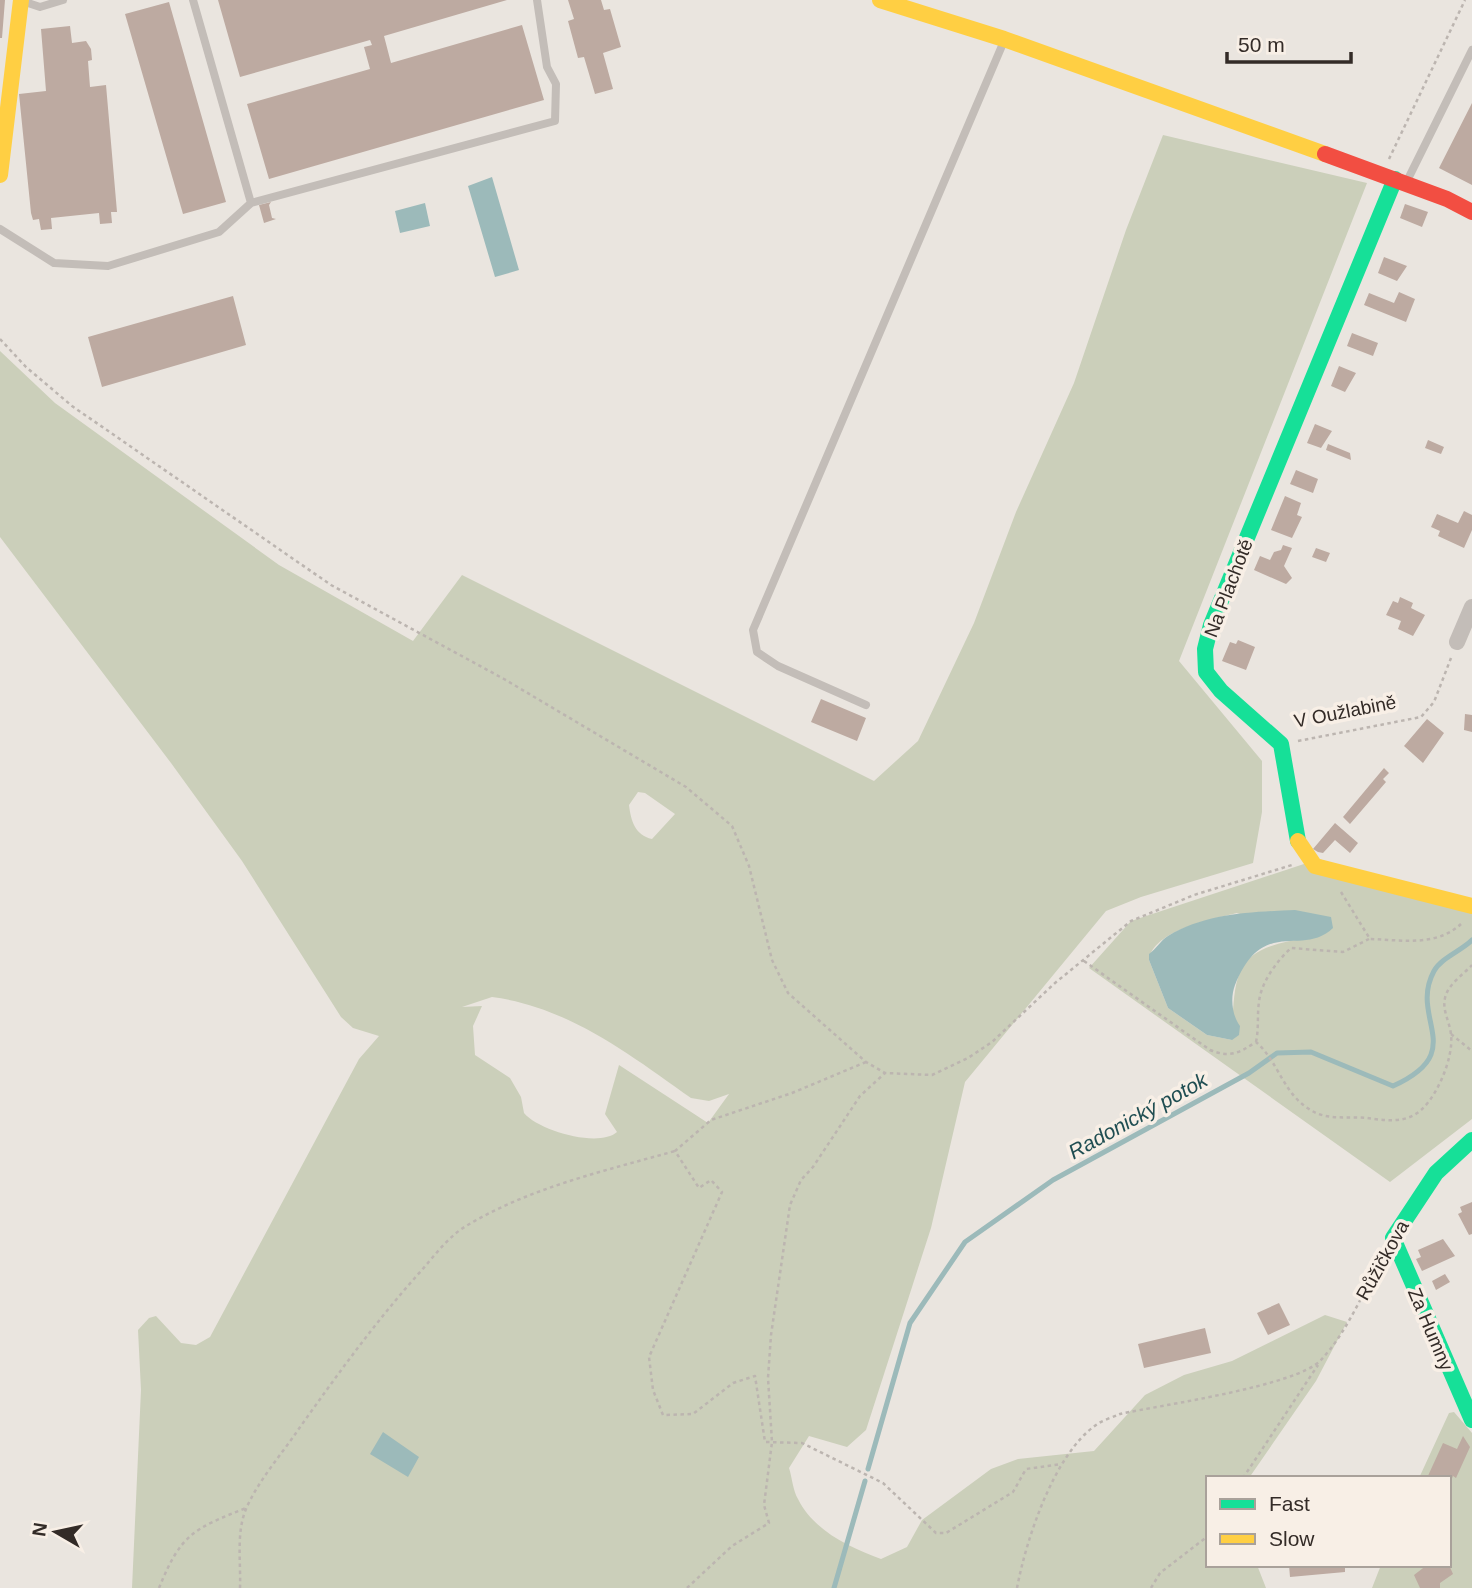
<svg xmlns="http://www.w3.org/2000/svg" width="1472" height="1588" viewBox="0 0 1472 1588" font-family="Helvetica,sans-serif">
<rect width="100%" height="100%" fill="#eae5df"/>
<path fill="#cbcfba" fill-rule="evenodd" d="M1163,135L1367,183L1179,661L1262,761V812L1253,863L1141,897L1106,911L965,1082L931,1228L866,1430L847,1447L809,1436L789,1468C792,1477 793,1491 798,1499C814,1531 849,1547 881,1559L907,1547L922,1520L991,1469L1018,1459L1094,1451L1145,1395L1184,1375L1232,1361L1325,1315L1347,1322L1316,1381L1249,1478H1208V1565H1257L1266,1588H132L141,1390L138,1330L149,1318L156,1316L181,1343L196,1345L210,1337L359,1059L379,1036L353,1028L341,1017L242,861L171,763L0,537V351L55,403L279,565L413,641L462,575L874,781L918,741L974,623L1016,512L1074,383L1126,230ZM638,792L645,793L675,814L652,839C635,835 631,821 629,805ZM492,997C569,1007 630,1055 691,1098L709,1101L729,1094L708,1123L619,1065L605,1114L617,1132C599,1148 539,1131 524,1113L521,1097L510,1078L475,1055L473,1026L482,1006L462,1007Z
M1319,859L1472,909V1119L1390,1182L1089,968L1131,921ZM1237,913L1316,937C1236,947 1234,964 1232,1040L1207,1035L1168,1008L1149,960C1153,930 1213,919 1237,913Z
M1454,1412L1472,1433V1588H1372L1381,1565H1449V1478H1419L1449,1413Z"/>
<path fill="#9cbaba" d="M492,177L519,270L495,277L468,186Z
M425,203L430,226L400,233L395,211Z
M1295,910L1331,917L1333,928C1302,958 1263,915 1235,985C1230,998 1232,1015 1240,1026L1239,1035L1232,1040L1207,1035L1168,1008L1149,960V954C1156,949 1161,940 1168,936C1206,913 1252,912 1295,910Z
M383,1432L419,1457L408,1477L370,1454Z"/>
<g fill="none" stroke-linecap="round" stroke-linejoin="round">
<path stroke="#9cbaba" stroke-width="5" d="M868,1469L910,1323L965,1242L1053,1180L1249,1073L1277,1053L1311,1052L1393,1086C1470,1051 1408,1019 1434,971C1441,958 1461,951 1472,940
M834,1588L865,1481"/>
</g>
<path fill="#bdaaa1" d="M0,0H5L2,38H0Z
M218,0H507L384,36L391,63L522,25L544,100L269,179L247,104L370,69L364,47L372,45L370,40L240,77Z
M568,0H601L604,10L610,9L621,47L603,53L613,89L595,94L584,57L578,58L568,21L574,19Z
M169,2L226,202L183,214L125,14Z
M70,26L72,43L86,41L91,49L92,60L88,61L90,87L106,85L117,212H111L112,223L100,224L99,213L51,218L52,229L41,230L39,219L33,220L31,213L19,94L46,91L41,29Z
M1472,103V185L1439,168Z
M271,202L269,205L272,218L276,219L264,223L259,205Z
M1405,204L1428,212L1422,227L1400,218Z
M1384,257L1407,266L1397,281L1378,273Z
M1399,292L1415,299L1406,322L1364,305L1369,293L1394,303Z
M233,296L246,345L102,387L88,337Z
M1352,333L1378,343L1373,356L1347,346Z
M1339,366L1356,373L1345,392L1331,386Z
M1315,424L1332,431L1321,448L1307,443Z
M1428,440L1444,447L1441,454L1425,448Z
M1328,444L1350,453L1351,460L1326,450Z
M1296,470L1318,479L1313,493L1290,484Z
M1285,496L1301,503L1297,515L1302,517L1292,538L1271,530Z
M1464,511L1472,515V530L1464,548L1438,536L1440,531L1431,527L1437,514L1458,523Z
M1283,545L1292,548L1284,566L1292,578L1286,584L1254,570L1260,556L1270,560L1274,552L1281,550Z
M1316,548L1330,553L1326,562L1312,557Z
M1400,597L1413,603L1411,608L1425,615L1413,636L1398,629L1401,621L1386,615L1393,601L1398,603Z
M1238,640L1255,647L1246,670L1222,661L1230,642L1236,644Z
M821,699L866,718L857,741L811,722Z
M1465,714L1472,715V732L1464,730Z
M1427,719L1444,733L1423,763L1404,746Z
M1384,768L1389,773L1383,779L1386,782L1350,824L1343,817Z
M1335,823L1358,843L1350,853L1335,840L1323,853L1318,852L1313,849Z
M1472,1202V1234L1469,1235L1458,1214L1462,1212L1460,1207Z
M1443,1239L1455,1256L1422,1271L1416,1259L1421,1257L1418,1250Z
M1445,1274L1450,1282L1436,1290L1432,1281Z
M1279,1303L1290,1325L1268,1335L1257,1313Z
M1205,1328L1211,1353L1144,1368L1138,1344Z
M1463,1436L1470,1447L1456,1478L1453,1476L1449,1485V1478H1427L1443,1443L1457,1449Z
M1289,1565H1345V1572L1290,1577Z
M1427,1565H1449L1453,1574L1440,1583V1588H1420L1414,1575Z"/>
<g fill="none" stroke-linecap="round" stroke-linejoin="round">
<path stroke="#bcb5b0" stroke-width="2.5" stroke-dasharray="3.5 3.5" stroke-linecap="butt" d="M1389,159L1465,0
M0,339L26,367L72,406L331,585L504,679L686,787L732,826L749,866L772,960L788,993L866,1062L885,1073L932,1075L968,1058L992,1042L1055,983L1131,921L1194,895L1292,865
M1298,741L1421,717L1434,702L1451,658
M1341,892L1370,939C1402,940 1436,947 1461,924
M1084,961L1210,1050C1230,1058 1239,1053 1256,1042C1278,1061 1283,1093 1309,1109C1326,1121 1347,1116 1367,1118C1381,1120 1400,1123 1414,1115C1435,1104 1454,1058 1451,1035C1450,1022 1442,1011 1445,998C1448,984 1463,975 1472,965
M1451,1034L1472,1051
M1256,1042C1259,1028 1257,1015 1259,1002C1261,982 1277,961 1291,948L1343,952L1369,939
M866,1062L792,1093L711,1120L675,1151L699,1188L711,1180L722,1192L649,1357L653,1390L663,1415L693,1414L733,1383L755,1376L765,1442L802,1443L883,1483L936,1533H946L1013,1492L1026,1469L1061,1464
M1243,1478L1318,1365
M159,1588C181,1534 193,1529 246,1508
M240,1588C241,1563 236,1533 246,1509C258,1481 281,1455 298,1430C337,1375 376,1321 421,1271C435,1255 448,1237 466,1226C529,1188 604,1171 675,1151
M687,1588L732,1546L769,1523L764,1505L772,1442L768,1378L771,1335L790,1205L801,1180L813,1167L860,1096L885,1073
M1017,1588C1026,1540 1054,1454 1096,1425C1103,1420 1113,1417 1120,1414C1161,1405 1297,1386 1321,1360C1347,1332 1363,1293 1381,1259
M1151,1588L1160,1573L1208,1536"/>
<path stroke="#c3bdb8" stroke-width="8" d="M193,0L251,203L555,121L556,84L547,67L537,0
M22,1L40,7L63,0
M1407,181L1472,50
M0,229L54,263L108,266L219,232L251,203
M866,705L778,666L757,652L753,630L1004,41"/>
<path stroke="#c3bdb8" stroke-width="16" d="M1457,642L1472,607"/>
<path stroke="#16e098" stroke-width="16" d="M1298,841L1281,744L1221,691L1206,672L1205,649L1211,625L1395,179
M1472,1140L1436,1173L1393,1238L1472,1420"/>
<path stroke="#ffcf43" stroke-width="16" d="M880,0L1004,39L1325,154
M0,175L21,0
M1298,841L1315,866L1472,906"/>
<path stroke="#f24e42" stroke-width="16" d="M1325,154L1447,199L1472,212"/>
</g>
<g text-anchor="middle" stroke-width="7" stroke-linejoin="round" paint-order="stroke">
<g font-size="19" fill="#332b27" stroke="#f8efe6">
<text transform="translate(1228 588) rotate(-69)" y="7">Na Plachotě</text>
<text transform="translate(1345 711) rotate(-11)" y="7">V Oužlabině</text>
<text transform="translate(1382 1260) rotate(-61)" y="7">Růžičkova</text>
<text transform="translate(1431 1329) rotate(67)" y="7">Za Humny</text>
</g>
<g font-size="21" font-style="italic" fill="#204e52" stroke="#f8efe6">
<text transform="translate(1138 1116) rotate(-29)" y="7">Radonický potok</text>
</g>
</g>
<rect x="1206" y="1476" width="245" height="91" fill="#f8efe6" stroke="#a9a19a" stroke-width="2"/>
<rect x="1220" y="1499" width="35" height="10" fill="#16e098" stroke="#a9a19a" stroke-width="2"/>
<text x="1269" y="1511" font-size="21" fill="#332b27">Fast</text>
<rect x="1220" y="1534" width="35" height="10" fill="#ffcf43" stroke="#a9a19a" stroke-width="2"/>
<text x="1269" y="1546" font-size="21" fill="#332b27">Slow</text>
<g transform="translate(56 1532) rotate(279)" stroke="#f8efe6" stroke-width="5" paint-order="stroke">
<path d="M0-5L12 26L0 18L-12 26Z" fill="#332b27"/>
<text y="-10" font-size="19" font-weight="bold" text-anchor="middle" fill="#332b27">N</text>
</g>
<path d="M1227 52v10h124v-10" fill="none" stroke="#332b27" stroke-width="3.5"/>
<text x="1238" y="52" font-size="21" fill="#332b27" stroke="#f8efe6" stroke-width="5" paint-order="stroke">50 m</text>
</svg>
